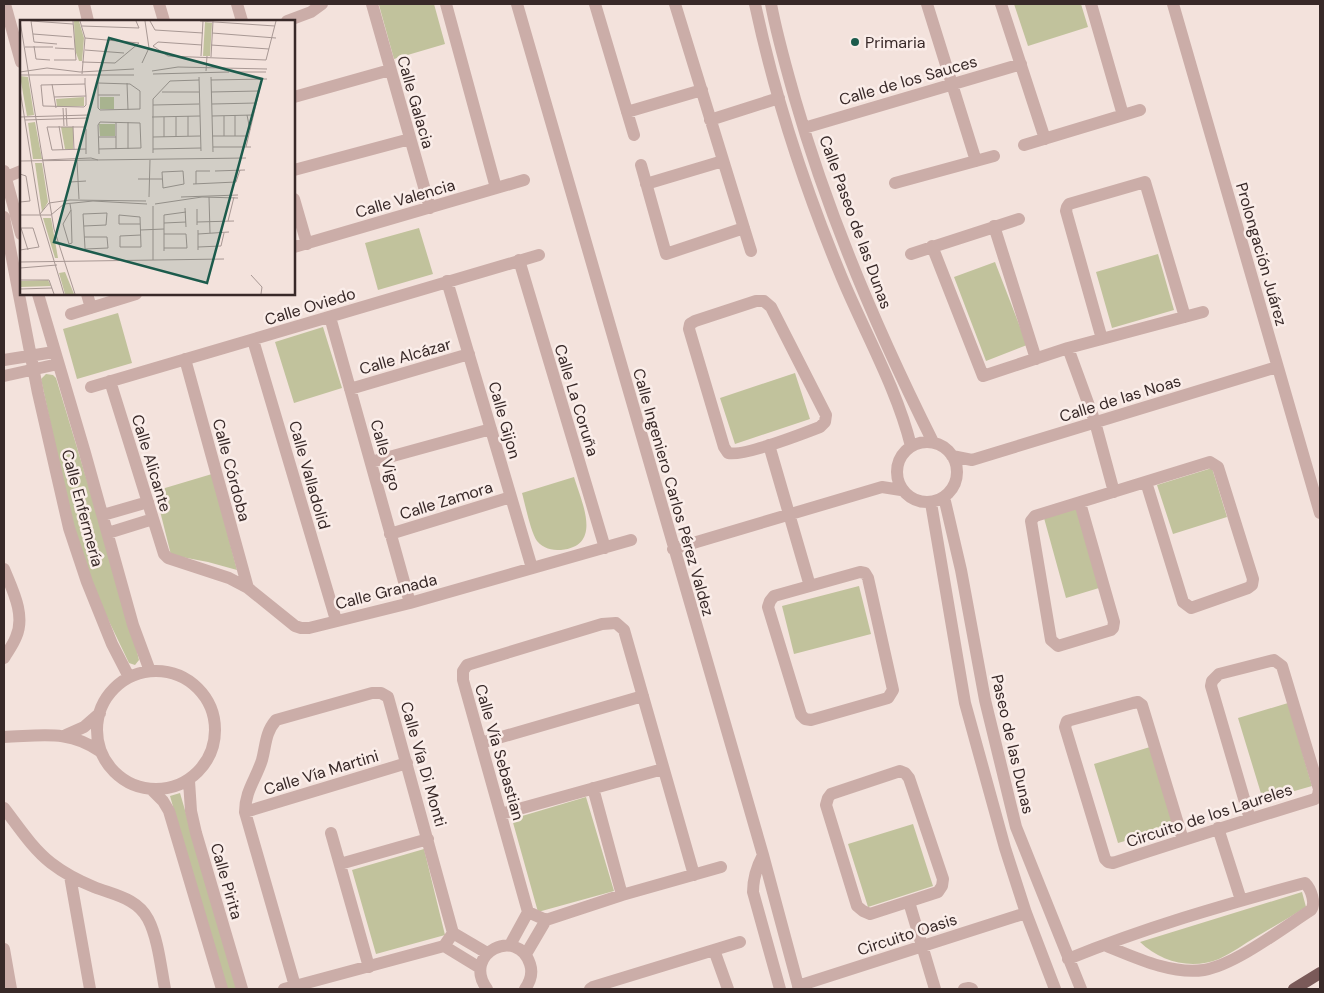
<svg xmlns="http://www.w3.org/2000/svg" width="1324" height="993" viewBox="0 0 1324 993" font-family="'DM Sans',sans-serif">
<rect width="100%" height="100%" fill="#f3e2dc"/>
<path fill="#c1c29c" d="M380,4H434L445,44L394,59L379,5Z
M1014,4H1081L1088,27L1028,46Z
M419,228L433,274L378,290L365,243Z
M1158,254L1174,310L1112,328L1096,272Z
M995,262L1027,345L986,361L954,277Z
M118,313L132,363L77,379L63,329Z
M323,327L342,388L294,403L275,342Z
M795,373L810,419L735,444L720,398Z
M46,374L53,375L56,378L131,626L139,660L135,665L129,663L94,590L74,534L41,379Z
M1212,468L1227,517L1173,534L1157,485Z
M212,474L237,570L208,562L171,555L155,491Z
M574,477C581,501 604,546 561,550C551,550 544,549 537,541C531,533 525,504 522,493Z
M1076,507L1099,588L1066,598L1044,518Z
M859,586L871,634L794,654L782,606Z
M1288,703L1312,786L1263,800L1238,718Z
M1150,747L1174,827L1118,843L1094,764Z
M180,793L237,989H225L170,796Z
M586,797L614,891L538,912L512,819Z
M913,824L933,886L868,907L848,844Z
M424,849L445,935L376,954L352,870Z
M1302,892L1306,907C1290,917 1273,927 1256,937C1244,944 1232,953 1219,959C1191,970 1161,962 1140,942Z"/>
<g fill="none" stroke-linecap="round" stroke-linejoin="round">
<path stroke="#cbada8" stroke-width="12" d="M5,4L21,62
M84,4L88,21
M159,4L164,21
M237,4L242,21
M372,4L430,208
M446,4L496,188
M517,4L763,855L799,989
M595,4L634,135
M675,4L751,251
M755,4C775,98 805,189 842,278C865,333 897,389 911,446
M771,4C777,36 786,67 795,99C829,218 878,332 933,442
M927,4L976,161
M1001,4L1045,139
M1091,4L1123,115
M1173,4L1320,513
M287,21L311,12L322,4
M294,97L390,70
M627,112L702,90
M710,120L779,98
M804,128L1021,64
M1024,145L1140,110
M641,165L666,254L744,228
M294,170L410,139
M4,171L21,234
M4,178L21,171
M895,183L994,156
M646,184L723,161
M294,199L307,244
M4,217L38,393L69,528L87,582L112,644L129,677
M994,226L1036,359
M932,246L983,376L1068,348L1203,312
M294,247L524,180
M911,254L1019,219
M519,260L605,548
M447,281L532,568
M38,294L85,453L133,625L150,671
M87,294L91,308
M756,301H764L771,307L826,415L825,422L820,427C802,434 743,457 728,453L724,447L689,329L690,324L695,321Z
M71,314L136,294
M330,317L410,603
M1102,339L1066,211L1067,207L1069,204L1145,182L1185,317
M253,340L336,620
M1068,348L1095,422L1114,492
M185,359L248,588
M4,360L54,352
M4,376L58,364
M110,381L164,554L168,558L229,578L248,588L295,626L301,628H309L410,603L631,540
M91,387L539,255
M350,389L469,354
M897 472a30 30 0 1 1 60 0a30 30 0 1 1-60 0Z
M769,445L810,586
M952,456L972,460L1277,367
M371,462L491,429
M944,497L961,570L985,700L1016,827L1081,989
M931,503L965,703L1005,848L1026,913L1055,989
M1080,503L1114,622L1113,628L1111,630L1058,646L1051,640L1031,521L1035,516L1210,462L1218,467L1253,579L1252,585L1248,588L1191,608L1183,602L1146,482
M103,515L148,502
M108,533L153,519
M390,534L511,497
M673,549L882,487L901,490
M4,569C12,589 26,615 16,637C13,645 8,651 4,658
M860,572L865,573L868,578L893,690L888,698L811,720L805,719L801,715L768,607L770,601L774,596Z
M97 730a59 59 0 1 1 118 0a59 59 0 1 1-118 0Z
M66,735L84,727L100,713
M4,737C41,736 69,729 101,752
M481,743L643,696
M900,771L905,773L909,778L943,879L942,886L938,892L870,914L863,911L857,906L826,805L828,798L831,794Z
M189,781L191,811L196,833L242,989
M593,788L622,895
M152,790L163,801L169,811L222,989
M4,808C18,826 32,848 51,863C64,873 79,881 94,887C114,895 137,898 148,919C158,938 161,968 165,989
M245,812L407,763
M501,814L663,769
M1218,828L1241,900
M331,833L369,967
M1183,840L1142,705L1138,702L1133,703L1067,721L1065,727L1105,859L1108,862L1113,863C1180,841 1247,820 1315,799L1318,795L1319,789L1282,666L1274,660L1219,674L1212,681L1211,686L1250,819
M763,855C756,868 753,878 753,892L780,989
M340,864L428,839
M694,875L624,630L616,623L602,624L467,665L463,671V680L528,912L546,920L622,895L721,867
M70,876L90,989
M909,902L935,989
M453,933L487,953
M510,945L528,912
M444,946L480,968
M4,949L11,989
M714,950L728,989
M526,954L546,920
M1068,959C1144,928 1223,905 1301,884L1305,883C1311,889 1316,903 1311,910C1283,928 1235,965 1204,970C1171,975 1134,957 1104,945
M798,986L1026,913
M284,989L444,946L453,933L388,697L381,693H372L276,720C265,733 266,745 262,760C256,779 245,791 245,812L295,986
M487,989C461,953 518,926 530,964C533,973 530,982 525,989
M590,989L593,987L740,942
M964,989L969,988L972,989"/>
<path stroke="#7a5a59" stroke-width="12" d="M1294,989L1320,973"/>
</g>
<circle fill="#1c5b4c" stroke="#faede9" stroke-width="2" cx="855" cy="42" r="5"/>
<g text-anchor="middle" stroke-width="5" stroke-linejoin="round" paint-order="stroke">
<g font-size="16" fill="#382928" stroke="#faede9" text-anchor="start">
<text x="865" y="48">Primaria</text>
</g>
<g font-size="16" fill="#382928" stroke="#faede9">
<text transform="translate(908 80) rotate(-16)" y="6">Calle de los Sauces</text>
<text transform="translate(416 102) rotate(74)" y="6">Calle Galacia</text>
<text transform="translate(405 198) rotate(-16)" y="6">Calle Valencia</text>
<text transform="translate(856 222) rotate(70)" y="6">Calle Paseo de las Dunas</text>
<text transform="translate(1262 254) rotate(74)" y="6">Prolongación Juárez</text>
<text transform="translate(310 306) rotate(-17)" y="6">Calle Oviedo</text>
<text transform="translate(405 356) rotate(-16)" y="6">Calle Alcázar</text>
<text transform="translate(1120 398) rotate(-17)" y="6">Calle de las Noas</text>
<text transform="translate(577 400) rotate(73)" y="6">Calle La Coruña</text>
<text transform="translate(505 420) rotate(74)" y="6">Calle Gijon</text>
<text transform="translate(386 455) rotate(74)" y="6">Calle Vigo</text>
<text transform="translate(152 463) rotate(73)" y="6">Calle Alicante</text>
<text transform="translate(232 470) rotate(75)" y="6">Calle Córdoba</text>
<text transform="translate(310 475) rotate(74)" y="6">Calle Valladolid</text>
<text transform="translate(674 492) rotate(74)" y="6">Calle Ingeniero Carlos Pérez Valdez</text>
<text transform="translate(446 500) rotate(-17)" y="6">Calle Zamora</text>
<text transform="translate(83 508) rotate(75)" y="6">Calle Enfermería</text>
<text transform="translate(386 591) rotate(-14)" y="6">Calle Granada</text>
<text transform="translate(1013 744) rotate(77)" y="6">Paseo de las Dunas</text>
<text transform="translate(500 752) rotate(74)" y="6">Calle Vía Sebastian</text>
<text transform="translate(424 764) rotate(74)" y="6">Calle Vía Di Monti</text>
<text transform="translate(321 772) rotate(-17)" y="6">Calle Vía Martini</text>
<text transform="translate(1209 815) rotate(-18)" y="6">Circuito de los Laureles</text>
<text transform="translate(227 881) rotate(74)" y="6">Calle Pirita</text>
<text transform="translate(907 934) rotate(-18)" y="6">Circuito Oasis</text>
</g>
</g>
<g transform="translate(20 20)">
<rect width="275" height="275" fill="#f3e2dc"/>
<path d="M54,1H59L64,18L62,41H59L55,30ZM185,2L192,3L190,36H183ZM0,56L8,57L14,95L7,96ZM64,77V86L37,87L36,79ZM80,77H94V89H80ZM15,102L22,139H13L8,103ZM79,104H95V116H80ZM41,107H53V129H45ZM15,143H22L28,182L22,192ZM23,198H31L38,238H35ZM45,252L54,274H45L39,253ZM28,260L31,266L0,267V261Z" fill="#c1c29c"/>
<path fill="none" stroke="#a89894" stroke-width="1" d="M0,1L34,209L55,274M11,1L14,22L37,24M11,1L53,4M60,1L65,18L62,54M130,1L135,10L183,13M180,1L255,6M62,6L119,8L116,1M192,13L256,18M13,14L52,17M182,25L138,22L133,26L148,36L246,40L256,1M191,25L249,29M14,26L16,39L30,40M5,27H33M35,28L54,29M65,30L104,33M181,36L183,1M191,37L193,1M34,40H56L53,1M62,42L95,43L119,23L65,18M122,43L129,28L125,1M132,51L158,47L247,49M186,51L187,36M0,52L27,48L60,52L114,49M216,52H246M133,54L209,52M0,55H114M179,57L181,131M191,57L193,132M65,58V64L66,76V85L64,87L23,86L21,65L65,64M78,58V88L80,90L120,89V71L110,64L78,63M191,60L247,59M107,63L108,90M32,64L36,88M0,70L20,194L44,274M142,72H179M191,72L239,71M78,75H100M34,77L66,76M192,84L236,83M133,85L179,84M43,88L44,106M46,88L47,106M215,95V116M227,95L230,110M168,96V116M192,96L233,95M0,97L68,95M132,97L180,96M144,97V117M156,97V117M5,100L68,98M96,102V129M108,102V129M39,106L43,130M53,106L54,130M192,116H228M204,116V96M79,117H96M133,117L180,116M193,127H231M226,127L242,59M66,129L32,130L27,107H64L66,109V134M79,129L121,128L120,103L80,102L78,105L79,134M133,129L181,128M133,133V79L150,61L179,60M23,140L71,138L78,140M0,141L226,138M57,141L59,179M195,151L225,150M142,152L163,151L164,164L143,168ZM0,154L6,156L10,181L0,182M118,159H142M50,162L66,161M173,164L216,162L220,150M176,164V151H190M129,177L130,140M161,177L218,175M189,177L190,213M50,184L51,190L52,223L49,224L43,204L51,190M135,184L182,177L218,178M133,186V240M165,188L166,207M177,189V205M20,194L29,183L50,180L126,181M0,195H31L44,184L73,181L127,184M208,201L214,177M177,202L214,201M144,203L166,202M120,204H99V195L120,197L121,226V227H100V216L121,215M64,206L86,205L87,193L63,194L65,228V229L88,228L87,217H64M0,208H13L19,227L0,230M1,208L8,230M120,210L144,209M178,210V230M144,214H166L167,228H144M178,214L209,212M178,227L201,226L204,213M144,231V195L166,192M0,242L204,239M0,248L37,245M231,255L242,267L241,274M0,260H29L34,274M0,269L32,268"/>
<path fill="#1c5b4c" fill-opacity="0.15" stroke="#1c5b4c" stroke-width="2.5" d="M89,18L242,59L187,263L34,222Z"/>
<rect width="275" height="275" fill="none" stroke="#382928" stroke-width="2.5"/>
</g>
<rect width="1324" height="993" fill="none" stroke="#382928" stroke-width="10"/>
</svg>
